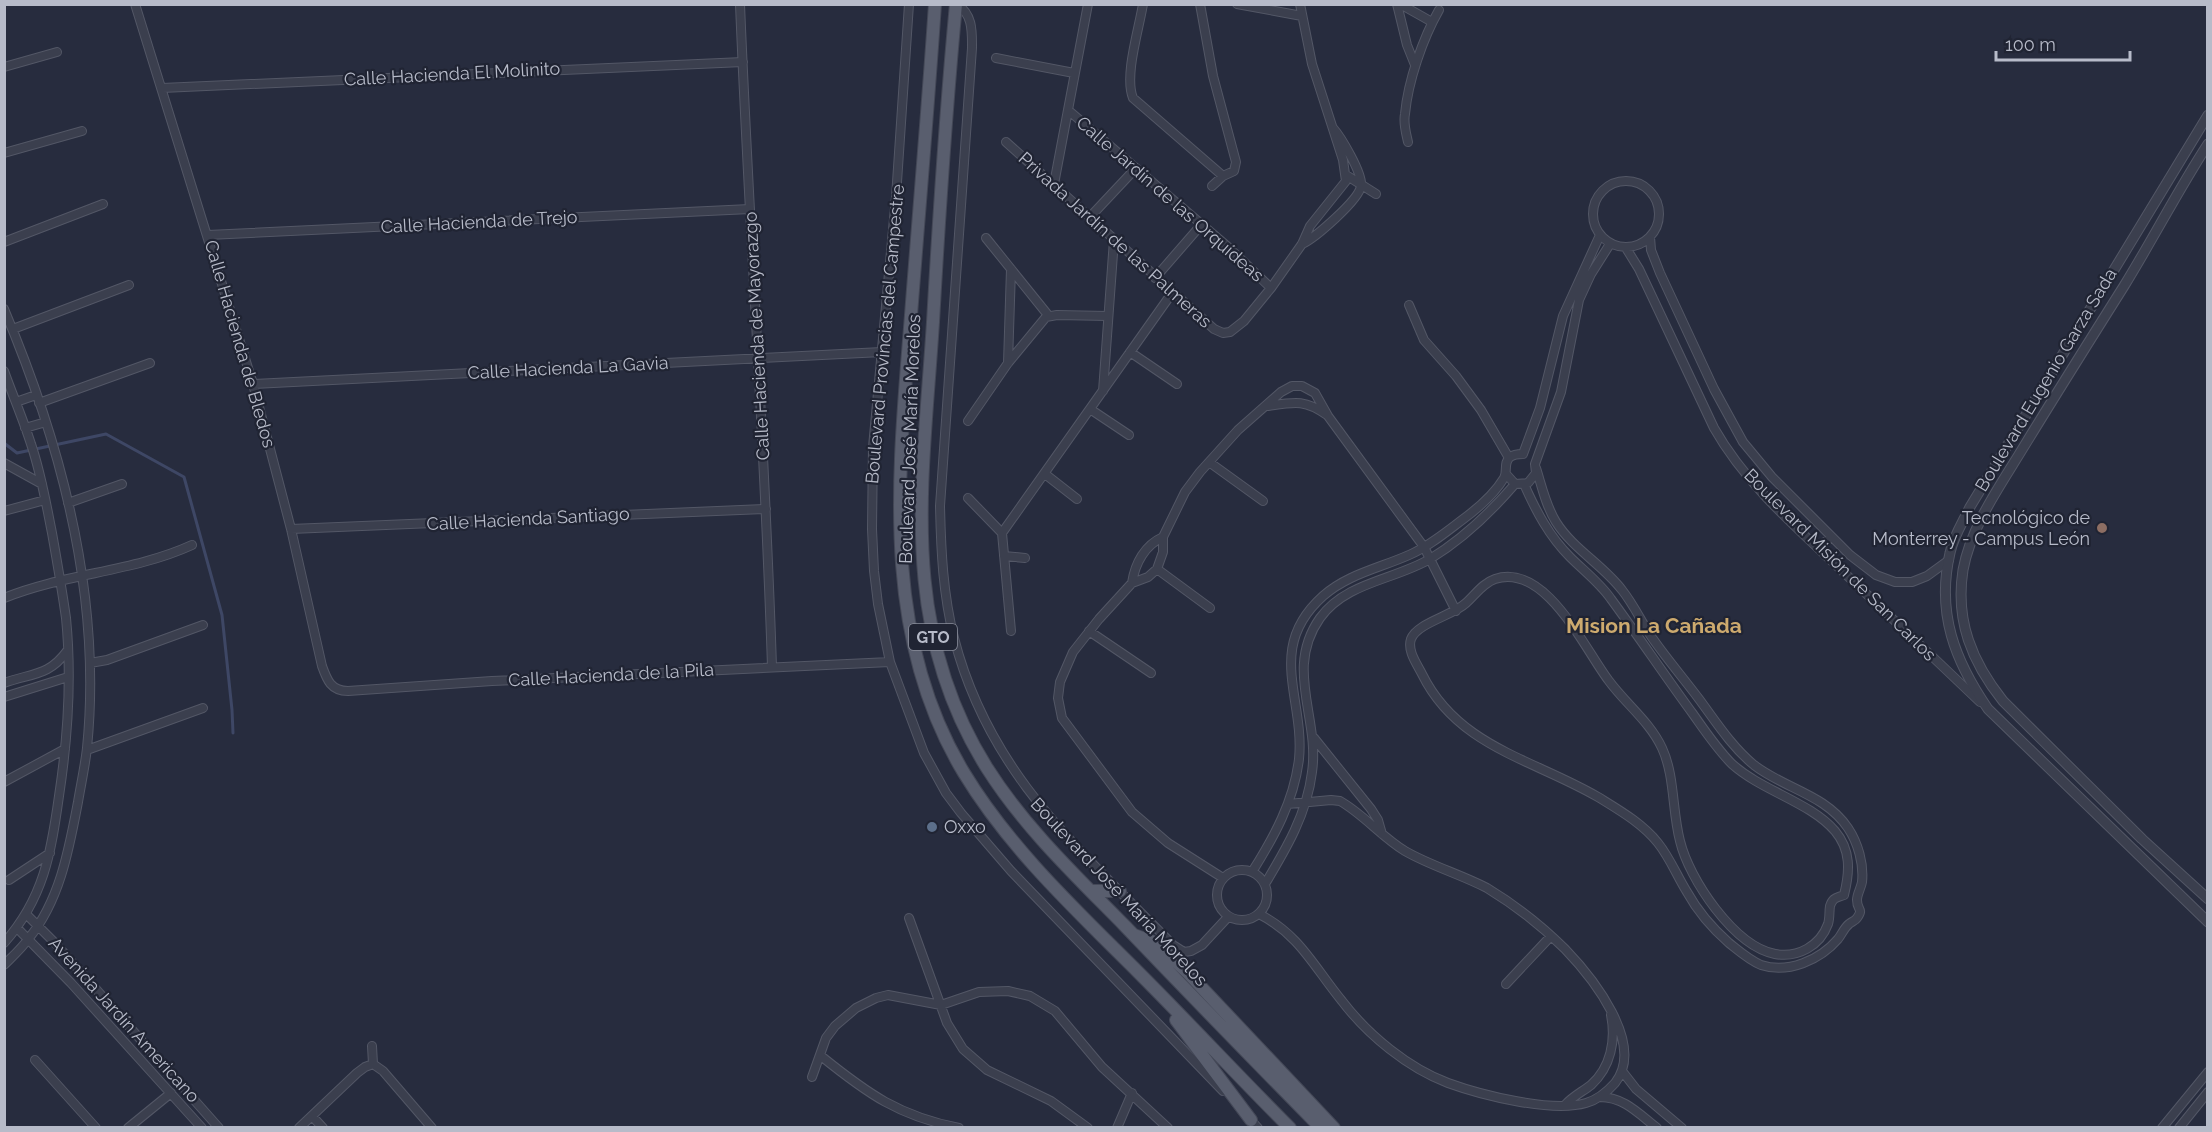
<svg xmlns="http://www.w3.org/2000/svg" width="2212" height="1132" viewBox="0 0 2212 1132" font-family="Raleway,sans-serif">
<rect width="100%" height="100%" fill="#272c3e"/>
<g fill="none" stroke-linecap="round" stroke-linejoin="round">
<path stroke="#3e4765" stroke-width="3" d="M4,443L17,453L106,434L184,477L222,615L232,710L233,733"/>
<defs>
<path id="minor" d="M135,4L253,384L291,529L322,666C327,680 331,691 348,691L492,681L890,662
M740,4C749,225 765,446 772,667
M909,4L896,197L873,447L872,529L874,571L878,604L890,662L924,753L946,793L961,813L1011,871L1223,1091
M957,4C973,15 972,31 972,48L940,506C941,551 943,594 954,638C989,774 1079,849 1173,945L1184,952L1191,951L1202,945L1228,917
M1143,4C1139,29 1124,76 1133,98L1223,176
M1200,4L1213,76L1236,162L1234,171L1223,176L1212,186
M1237,4L1302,16
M1397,4L1407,45L1415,65
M1400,4L1432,22
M996,58L1074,73
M4,67L57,52
M162,88L743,62
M1068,110L1227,246L1271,288
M1006,142L1214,329L1223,333L1230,332L1244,321L1271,288L1302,244L1310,226L1346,181L1343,160L1312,64L1300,4
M1408,142C1406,133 1403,123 1405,114C1408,81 1423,38 1439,10
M4,153L82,131
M1346,175L1376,194
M1593 214a33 33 0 1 1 66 0a33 33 0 1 1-66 0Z
M1054,184L1088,4
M1089,218L1136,168
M208,235L750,209
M1650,237L1651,250L1660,273L1714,389L1743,442L1772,477L1850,555L1876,575L1895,582H1912L1927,576L1949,560
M986,238L1048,315
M4,242L103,204
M1302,244C1315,238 1359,200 1361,186C1363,174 1341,137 1333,128
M1626,248L1639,269L1714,428C1744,481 1791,523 1835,564C1883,610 1932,656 1980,702
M1155,278L1201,225
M1409,305L1424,340L1456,376L1481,410L1509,458
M4,309C62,446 102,600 87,748C85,766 81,784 78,802C69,849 60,900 29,938C22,948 13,956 4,965
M13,329L129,285
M1130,352L1177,384
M1008,363L1011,269
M4,371C13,396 23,419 31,444C41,473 46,503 52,533C57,561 62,590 66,618C72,678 68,737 59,796C51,853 44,898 4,943
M253,384L882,352
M1103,391L1114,240
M16,402L36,395
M39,403L150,363
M1268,406C1294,402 1305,399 1327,415
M1090,409L1129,435
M968,421L1008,363L1046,317L1057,315L1108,316
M25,428L46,422
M1523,454L1540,408L1563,316L1600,235
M1209,462L1263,501
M4,463L42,484
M1536,468C1542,487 1546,506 1556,522C1573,549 1603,565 1622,590C1634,605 1642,623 1653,639C1667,659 1684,679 1699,699C1716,722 1732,747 1754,765C1785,789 1825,794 1848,828C1858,843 1864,864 1862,882C1861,888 1857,894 1857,900C1857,911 1864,908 1857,918C1855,921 1851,922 1849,924C1844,928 1842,934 1838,939C1820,960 1788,974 1761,965C1749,960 1739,951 1729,943C1712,928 1698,912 1687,892C1677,876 1670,858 1658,843C1642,823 1619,810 1598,797C1533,759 1458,747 1422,674C1417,664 1407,651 1411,639C1417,623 1452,616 1466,603C1475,595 1483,583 1495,579C1546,562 1585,650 1609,681C1626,704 1650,722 1662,748C1675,776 1672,811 1680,841C1689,879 1734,946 1775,954C1798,958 1820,946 1828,924C1830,918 1829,912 1830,906C1833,897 1837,898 1844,895
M1045,474L1077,499
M1506,474L1515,484L1528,483L1536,473L1535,464L1561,392L1579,300L1591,274L1610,244
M1524,484C1536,511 1549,536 1570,557C1584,571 1600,583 1611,599C1639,637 1665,676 1693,714C1705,731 1717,749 1732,764C1762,791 1810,802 1835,831C1851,850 1850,871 1844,895
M968,498L1002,533L1011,631
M68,503L122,484
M4,511L45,500
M291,529L766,509
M1002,533L1172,293
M1819,549L1831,536
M1004,556L1025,558
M1157,569L1210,608
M1132,583C1135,563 1145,545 1163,537
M4,598C66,573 133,572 192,545
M1089,631L1151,673
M90,663L107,660L203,625
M4,683C32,673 49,676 67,651
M4,697L68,677
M1314,738L1371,809L1378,820L1382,834
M87,750L203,708
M4,782L65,749
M1217 895a25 25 0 1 1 50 0a25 25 0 1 1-50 0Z
M1252,872C1274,837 1294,801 1299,759C1305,698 1265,648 1323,596C1348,574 1380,568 1409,555C1428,547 1446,532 1462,520C1477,509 1495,493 1504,478C1508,471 1503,463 1510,457C1514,454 1518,454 1523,454
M1223,878L1168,843L1132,812L1062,718L1058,698L1060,682L1073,652L1099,619L1132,583L1148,577L1157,569L1163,552V537L1185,492L1200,472L1238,430L1281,392L1292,386H1302L1315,393L1328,416L1424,547L1456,611
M9,880L50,853
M1265,884C1286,849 1307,814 1312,772C1320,718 1284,669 1320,618C1346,582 1394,580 1430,559C1463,539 1490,513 1515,484
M1259,914C1300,935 1314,967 1342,1001C1368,1035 1408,1068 1448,1083C1481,1095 1552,1113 1586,1103C1597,1100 1607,1092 1615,1083C1646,1044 1592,977 1565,949C1542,926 1515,905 1487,888C1460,874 1431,866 1405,851C1382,837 1363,814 1340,801L1331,800L1288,804
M27,915L56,944L219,1128
M909,918L947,1023L963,1049L987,1070L1051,1101L1088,1128
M17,928L71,983L202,1128
M1506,984L1551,936
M372,1046L373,1064
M821,1056C868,1094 899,1116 959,1128
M35,1060L96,1128
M373,1064L383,1071L432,1128
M1622,1071L1636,1089L1682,1128
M812,1077L826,1038L835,1026L856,1008L876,998L888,995L941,1005L979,992L1008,991L1030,996L1055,1011L1102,1067L1168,1128
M1600,1097C1624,1097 1639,1114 1657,1128
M1565,1105C1573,1096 1582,1092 1591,1085C1611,1067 1616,1040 1611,1015
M312,1116L323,1128
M1248,1117L1258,1128
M128,1128L171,1093
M299,1128L357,1073L365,1067L373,1064
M1117,1128L1132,1093
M2162,1128L2208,1072
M2179,1128L2208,1092"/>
<path id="tertiary" d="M2208,115L1970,507C1963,522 1953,537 1950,553C1936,613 1955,661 1988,709L2208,922
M2208,144C2178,190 2153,239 2124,286C2090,340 2056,394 2023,448C2000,486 1971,526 1963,570C1955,621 1972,662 2003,701L2142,839L2208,899"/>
<path id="primary" d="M935,4C928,108 919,211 911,315C899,470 879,633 964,773C1010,849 1077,911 1139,973C1190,1024 1239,1077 1290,1128
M956,4C946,110 939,216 933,322C923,481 897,625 987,768C1025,828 1076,876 1125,926C1190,994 1255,1061 1321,1128
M1091,891H1120
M1134,935L1156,943L1187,972L1334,1128
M1176,1020L1251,1120"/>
</defs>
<use href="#minor" stroke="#535766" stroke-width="10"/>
<use href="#tertiary" stroke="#535766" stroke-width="11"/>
<use href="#primary" stroke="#444857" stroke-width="14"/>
<use href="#minor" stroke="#3b3f4e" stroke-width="8"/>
<use href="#tertiary" stroke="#3b3f4e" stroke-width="9"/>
<use href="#primary" stroke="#595e6e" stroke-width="12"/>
</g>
<circle fill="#8d6e63" stroke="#202433" stroke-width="2" cx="2102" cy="528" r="6"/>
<circle fill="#5c6f8a" stroke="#202433" stroke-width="2" cx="932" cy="827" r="6"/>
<g text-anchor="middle" stroke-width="4.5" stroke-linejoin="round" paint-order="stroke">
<rect fill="#202433" stroke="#8a8e9c" stroke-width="1.5" x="909" y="624" width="48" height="26" rx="4.5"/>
<g font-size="16" font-weight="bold" fill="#b7bbc9">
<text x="933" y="643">GTO</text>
</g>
<g font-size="18" fill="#b7bbc9" stroke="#202433">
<text transform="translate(452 74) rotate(-3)" y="6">Calle Hacienda El Molinito</text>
<text transform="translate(1170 199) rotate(41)" y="6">Calle Jardín de las Orquídeas</text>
<text transform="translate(479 222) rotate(-3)" y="6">Calle Hacienda de Trejo</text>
<text transform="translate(1115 240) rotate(42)" y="6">Privada Jardín de las Palmeras</text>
<text transform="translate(885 334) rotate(-85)" y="6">Boulevard Provincias del Campestre</text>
<text transform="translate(757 336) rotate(-93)" y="6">Calle Hacienda de Mayorazgo</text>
<text transform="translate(240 344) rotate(74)" y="6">Calle Hacienda de Bledos</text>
<text transform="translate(568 368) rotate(-3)" y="6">Calle Hacienda La Gavia</text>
<text transform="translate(2046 380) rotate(-59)" y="6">Boulevard Eugenio Garza Sada</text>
<text transform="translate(910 439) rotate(-88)" y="6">Boulevard José María Morelos</text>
<text transform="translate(528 519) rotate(-3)" y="6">Calle Hacienda Santiago</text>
<text transform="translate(1840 565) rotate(45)" y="6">Boulevard Misión de San Carlos</text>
<text transform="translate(611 675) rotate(-3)" y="6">Calle Hacienda de la Pila</text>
<text transform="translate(1119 892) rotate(47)" y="6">Boulevard José María Morelos</text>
<text transform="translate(124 1020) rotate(48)" y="6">Avenida Jardín Americano</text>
</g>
<g font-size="18" fill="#b7bbc9" stroke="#202433" text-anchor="end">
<text x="2090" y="524">Tecnológico de<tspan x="2090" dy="21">Monterrey - Campus León</tspan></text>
<text x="944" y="833" text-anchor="start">Oxxo</text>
</g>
<g font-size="21" font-weight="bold" fill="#cdaa6e" stroke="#202433">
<text x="1654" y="633">Mision La Cañada</text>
</g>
</g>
<rect width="2212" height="1132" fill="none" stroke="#b7bbc9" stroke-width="12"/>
<path d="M1996 51v9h134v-9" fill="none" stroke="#b7bbc9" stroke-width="3"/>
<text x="2005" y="51" font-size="18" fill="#b7bbc9" stroke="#202433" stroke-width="4.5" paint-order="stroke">100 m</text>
</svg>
